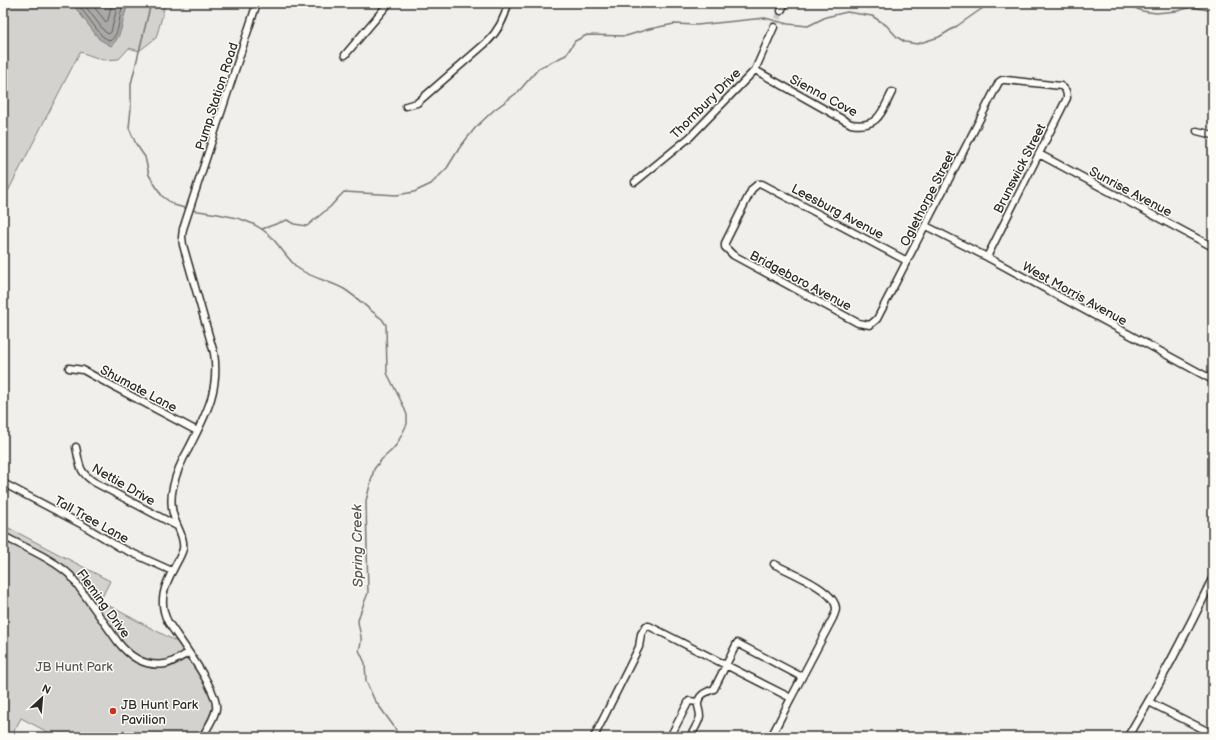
<svg xmlns="http://www.w3.org/2000/svg" width="1216" height="740" viewBox="0 0 1216 740" font-family="'Balsamiq Sans',sans-serif">
<rect width="100%" height="100%" fill="#f0efeb"/>
<filter id="ink" filterUnits="userSpaceOnUse"><feTurbulence type="fractalNoise" baseFrequency=".025" numOctaves="2"/><feDisplacementMap in="SourceGraphic" scale="8" xChannelSelector="R" yChannelSelector="G"/><feConvolveMatrix kernelMatrix="1 2 1 2 8 2 1 2 1" color-interpolation-filters="sRGB"/></filter>
<g filter="url(#ink)">
<path fill="#d3d2cf" stroke="#7f7e7d" d="M3,3H165L162,17L156,38L139,51L129,48L119,59L103,60L80,52L3,201Z
M3,525L110,581L100,601L183,645L210,686L216,708L202,737H57L21,718L11,737H3Z"/>
<path fill="#aaa9a7" stroke="#777775" d="M72,3H129C121,18 124,35 111,46L99,39Z"/>
<g fill="none" stroke-linecap="round" stroke-linejoin="round">
<path stroke="#5e5d5d" stroke-width="1" d="M77,3L102,36L110,41C121,34 118,14 124,3
M83,3L105,32L109,34L111,32L118,3
M91,3L106,22L108,20L112,3"/>
<path stroke="#777775" stroke-width="1.5" d="M151,3L131,84V108L129,128L136,144L145,157L149,175L162,196L174,205L188,209
M1125,3L1142,11L1156,13L1177,11L1192,7L1213,11
M192,210C220,215 253,216 273,239C282,249 289,261 299,269C312,278 330,281 344,289C357,297 369,310 382,319L386,325L387,373L403,405L407,415V424L397,444L391,451L382,459L374,469L366,501L368,593C366,598 358,618 358,621C359,634 364,636 359,650L365,663L366,681L374,699L395,728L398,737
M262,229L287,220L294,224L307,226L330,207L339,197L344,192L397,195L414,192L431,184L447,168L460,147L476,127L494,110L518,92L539,68L566,55L575,41L587,35L626,36L649,29L674,24L697,25L765,18L788,24L808,26L826,17L847,12L872,16L886,25L897,37L905,42L917,44L939,37L957,26L990,3"/>
<path stroke="#c9c8c5" stroke-width="6" stroke-dasharray="6 3" stroke-linecap="butt" d="M774,27L781,11"/>
<defs>
<path id="minor" d="M781,11L785,3
M345,55L389,3
M755,70L851,124C878,129 882,112 892,92
M406,106L417,103L487,42C498,31 505,18 508,3
M1197,131L1213,135
M1039,154L1213,247
M635,182L690,137L755,70L774,27
M926,226L987,257L1213,380
M907,261L762,184H758L752,189L725,243V247L733,255L858,323L870,325L877,319L999,82L1002,80H1006L1061,86C1066,89 1067,92 1067,98L987,257
M69,368L83,370L92,375L197,431
M76,447C80,465 78,471 94,482L177,526
M3,483L81,524L119,547L172,571
M3,536C24,547 55,560 71,576L118,642C129,656 145,667 165,664C172,663 181,657 188,653
M774,564C789,572 836,590 836,609C836,612 834,615 833,618L791,698
M1149,702L1213,734
M202,737C207,729 214,719 216,709C219,691 179,639 168,622C158,603 164,586 174,568C177,562 181,556 183,549C185,538 177,527 174,517C171,508 171,496 173,487C176,473 182,460 189,448C205,416 220,391 214,353L183,245L182,237L183,229L257,3
M594,737L639,647L641,634L646,626H649L791,698L771,737
M670,737L689,701L698,702
M690,737C693,731 699,723 700,716C700,713 699,710 698,706C697,695 706,692 714,689L737,643L802,677"/>
<path id="major" d="M1128,737C1159,685 1187,632 1213,578"/>
</defs>
<use href="#minor" stroke="#2b2b2b" stroke-width="9"/>
<use href="#major" stroke="#2b2b2b" stroke-width="10"/>
<use href="#minor" stroke="#fdfcf7" stroke-width="6"/>
<use href="#major" stroke="#fdfcf7" stroke-width="7"/>
</g>
</g>
<circle fill="#c8321e" stroke="#fdfcf7" stroke-width="1.5" cx="113" cy="711" r="4"/>
<g text-anchor="middle" stroke-width="3" stroke-linejoin="round" paint-order="stroke">
<g font-size="13" fill="#2b2b2b" stroke="#fdfcf7">
<text transform="translate(824 95) rotate(28)" y="5">Sienna Cove</text>
<text transform="translate(216 96) rotate(-72)" y="5">Pump Station Road</text>
<text transform="translate(705 103) rotate(-45)" y="5">Thornbury Drive</text>
<text transform="translate(1019 168) rotate(-63)" y="5">Brunswick Street</text>
<text transform="translate(1131 191) rotate(28)" y="5">Sunrise Avenue</text>
<text transform="translate(927 198) rotate(-63)" y="5">Oglethorpe Street</text>
<text transform="translate(838 211) rotate(28)" y="5">Leesburg Avenue</text>
<text transform="translate(801 280) rotate(28)" y="5">Bridgeboro Avenue</text>
<text transform="translate(1075 293) rotate(29)" y="5">West Morris Avenue</text>
<text transform="translate(139 388) rotate(28)" y="5">Shumate Lane</text>
<text transform="translate(124 484) rotate(30)" y="5">Nettie Drive</text>
<text transform="translate(92 519) rotate(29)" y="5">Tall Tree Lane</text>
<text transform="translate(104 603) rotate(54)" y="5">Fleming Drive</text>
</g>
<g font-size="13" fill="#555554" stroke="#fdfcf7">
<text x="74" y="671">JB Hunt Park</text>
</g>
<g font-size="13" fill="#2b2b2b" stroke="#fdfcf7" text-anchor="start">
<text x="121" y="709">JB Hunt Park<tspan x="121" dy="15">Pavilion</tspan></text>
</g>
<g font-size="14" font-style="italic" fill="#575756" stroke="#fdfcf7">
<text transform="translate(357 546) rotate(-91)" y="5">Spring Creek</text>
</g>
</g>
<rect width="1216" height="740" fill="none" stroke="#fdfcf7" stroke-width="16"/>
<rect x="8" y="8" width="1200" height="724" fill="none" stroke="#2b2b2b" stroke-width="1.5" filter="url(#ink)"/>
<g transform="translate(42 698) rotate(26)" stroke="#fdfcf7" stroke-width="3" paint-order="stroke">
<path d="M0-3L7 15L0 10L-7 15Z" fill="#2b2b2b"/>
<text y="-6" font-size="11" font-weight="bold" text-anchor="middle" fill="#2b2b2b">N</text>
</g>
</svg>
